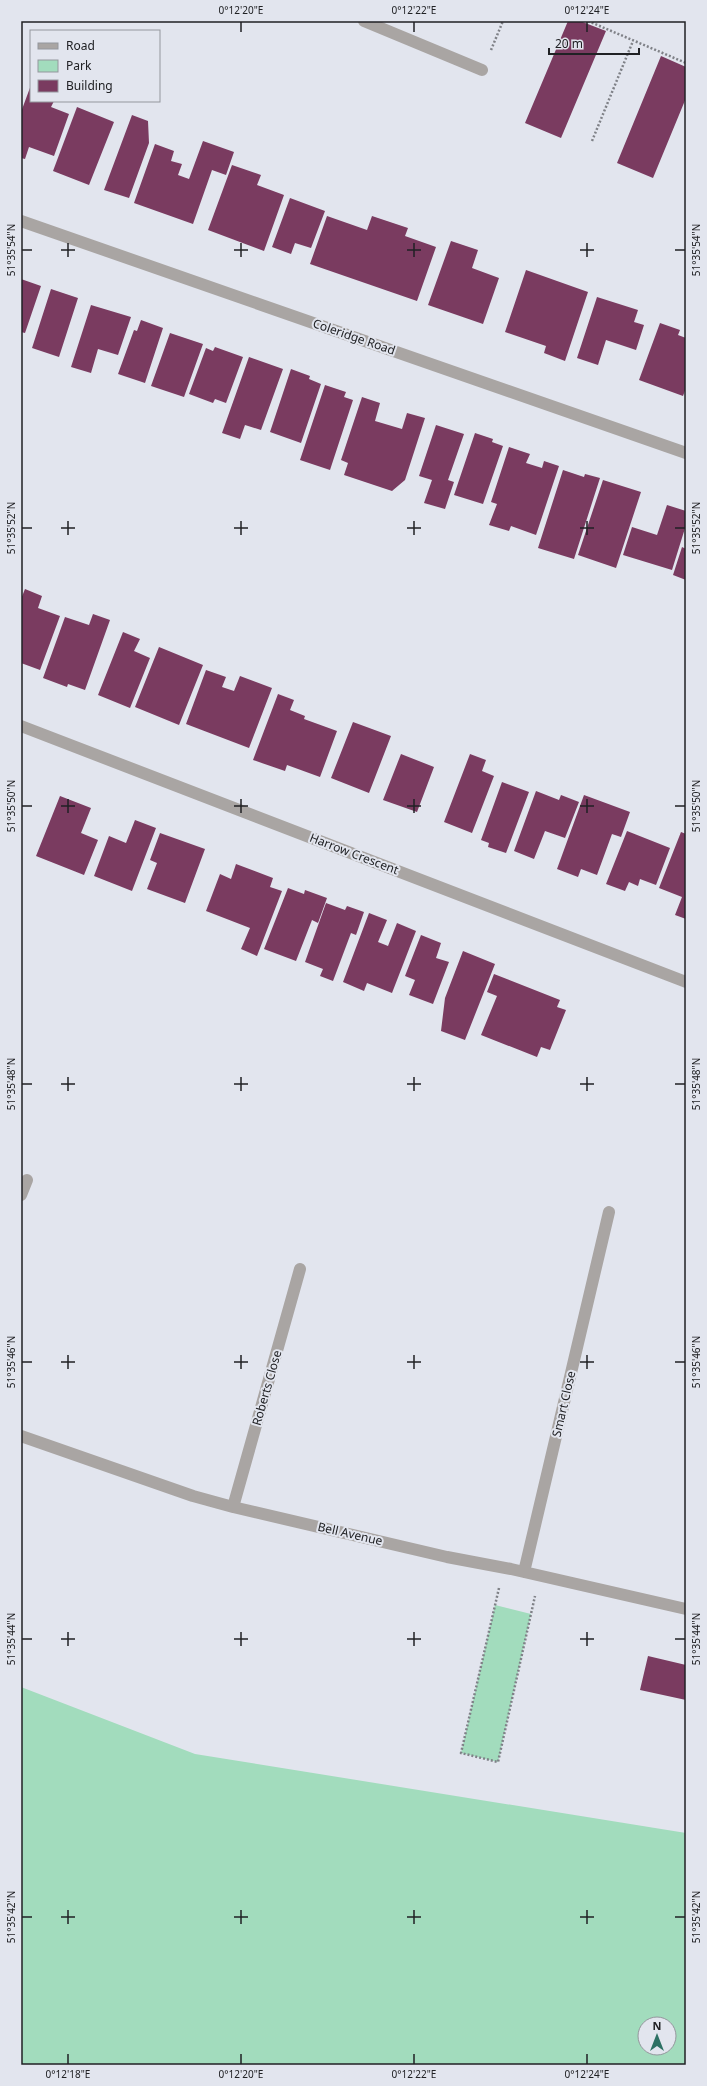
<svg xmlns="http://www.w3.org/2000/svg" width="707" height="2086" viewBox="0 0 707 2086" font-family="'Noto Sans',sans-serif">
<rect width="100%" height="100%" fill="#e2e5ee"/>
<path fill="#a2dcbd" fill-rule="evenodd" d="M495,1605L531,1614L498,1762L461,1753Z
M21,1687L195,1754L686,1833V2065H21ZM645,2024H669V2048H645Z"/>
<path fill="#7a3b60" d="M568,21H580L606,31L561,138L525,123Z
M661,56L686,67V98L653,178L617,163Z
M31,85V101H54L51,107L69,114L54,156L29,147L25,159L21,158V112Z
M77,107L114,122L89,185L53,171Z
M132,115L148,121L149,143L129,198L104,190Z
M203,141L234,152L226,175L212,170L193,224L134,203L155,144L174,151L171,161L182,164L178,175L189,179Z
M232,165L261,175L257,185L284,195L264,251L208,230Z
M290,198L325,211L311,248L295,243L291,254L272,247Z
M327,216L367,230L372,216L408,228L405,236L436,247L417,301L310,264Z
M451,241L478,250L472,268L499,278L483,324L428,305Z
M526,270L588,292L565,361L544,353L546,346L505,332Z
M21,279L41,286L25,333L21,332Z
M51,289L78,298L59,357L32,348Z
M597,297L638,310L634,322L644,325L636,350L606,340L598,365L577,358Z
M91,305L131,317L118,355L98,349L91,373L71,367Z
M141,320L163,328L145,383L118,374L134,330L137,331Z
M660,323L680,330L678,335L686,338V388L683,396L639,380Z
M170,333L203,344L184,397L151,386Z
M215,347L243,357L226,403L215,399L213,403L189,394L206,348L213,351Z
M249,357L283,369L261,430L245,425L240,439L222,433Z
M291,369L310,376L309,379L321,384L301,443L270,432Z
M325,385L346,392L344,397L353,400L330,470L300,460Z
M362,397L380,403L375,421L402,429L407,413L425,418L405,480L392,491L344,475L348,463L341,460Z
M436,425L464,434L448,480L454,482L445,509L424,503L432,480L419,476Z
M475,433L493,439L492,442L503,446L483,504L454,495Z
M509,447L530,454L526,463L542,468L544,461L559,466L536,535L511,526L509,531L489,525L497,504L491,502Z
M563,470L584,477L585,474L600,478L574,559L538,548Z
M603,480L641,492L616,568L578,555Z
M667,505L686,511V525L672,570L623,555L632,527L657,535Z
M682,547L686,549V580L673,575Z
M25,589L42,596L38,608L60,616L40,670L21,663V599Z
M93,614L110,620L85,690L68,684L67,687L43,678L65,617L89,625Z
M123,632L140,639L134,651L150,658L130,708L98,695Z
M159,647L203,665L179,725L135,707Z
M206,670L226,677L222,687L234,691L240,676L272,688L249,748L186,724Z
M278,694L294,700L290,710L305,716L304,719L337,731L320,777L287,765L285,771L253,760Z
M353,722L391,736L369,793L331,778Z
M401,754L434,767L417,812L383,800Z
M470,754L486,760L482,771L494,776L472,833L444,822Z
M502,782L529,792L506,853L488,847L489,843L481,840Z
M536,791L559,800L561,795L579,802L565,838L545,831L534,859L514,851Z
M584,795L630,812L621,837L612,834L597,875L581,869L578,877L557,869Z
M60,796L91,808L81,833L98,840L84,875L36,856Z
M135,820L156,828L132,891L94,876L109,836L126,843Z
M627,831L670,848L656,885L640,879L638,886L629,882L625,891L606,884Z
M681,832L686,834V919L675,915L682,897L659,888Z
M160,833L205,849L185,903L147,889L157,863L150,860Z
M236,864L273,878L270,887L282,891L257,956L241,949L250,928L206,911L220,874L231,879Z
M288,888L304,894L305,890L327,898L318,923L312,920L296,961L264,949Z
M326,903L345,910L347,906L364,912L356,935L351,933L333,981L320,976L323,969L305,962Z
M369,913L387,920L378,942L388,946L397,923L416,931L392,993L367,983L364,991L343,982Z
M421,935L441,943L436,958L449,962L433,1004L409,995L415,980L405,976Z
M463,951L495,964L465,1040L441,1031L445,998Z
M494,974L560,1000L557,1007L566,1010L550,1050L541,1047L537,1057L481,1035L497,996L487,992Z
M648,1656L686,1665V1700L640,1690Z"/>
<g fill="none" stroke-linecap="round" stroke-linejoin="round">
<path stroke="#7f8187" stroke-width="2.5" stroke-dasharray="2 2" stroke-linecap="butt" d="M588,21L686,63
M491,50L503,21
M592,141L633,41
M499,1588L461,1753L498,1762L535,1596"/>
<path stroke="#a9a5a3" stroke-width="12" d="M364,21L482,70
M21,221L686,453
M21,726L686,982
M21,1195L27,1180
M21,1436L193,1496L233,1507L447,1557L511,1569L686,1609
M233,1507L300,1269
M524,1572L609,1212"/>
</g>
<path fill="none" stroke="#202124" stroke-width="1.5" d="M241,22V32M414,22V32M587,22V32M68,243V257M241,243V257M414,243V257M587,243V257M22,250H32M61,250H75M234,250H248M407,250H421M580,250H594M675,250H685M68,521V535M241,521V535M414,521V535M587,521V535M22,528H32M61,528H75M234,528H248M407,528H421M580,528H594M675,528H685M68,799V813M241,799V813M414,799V813M587,799V813M22,806H32M61,806H75M234,806H248M407,806H421M580,806H594M675,806H685M68,1077V1091M241,1077V1091M414,1077V1091M587,1077V1091M22,1084H32M61,1084H75M234,1084H248M407,1084H421M580,1084H594M675,1084H685M68,1355V1369M241,1355V1369M414,1355V1369M587,1355V1369M22,1362H32M61,1362H75M234,1362H248M407,1362H421M580,1362H594M675,1362H685M68,1632V1646M241,1632V1646M414,1632V1646M587,1632V1646M22,1639H32M61,1639H75M234,1639H248M407,1639H421M580,1639H594M675,1639H685M68,1910V1924M241,1910V1924M414,1910V1924M587,1910V1924M22,1917H32M61,1917H75M234,1917H248M407,1917H421M580,1917H594M675,1917H685M68,2054V2064M241,2054V2064M414,2054V2064M587,2054V2064"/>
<g text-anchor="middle" stroke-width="4" stroke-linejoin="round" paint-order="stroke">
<g font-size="12" fill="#202124" stroke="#e2e5ee">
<text transform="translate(354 337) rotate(19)" y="4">Coleridge Road</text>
<text transform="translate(354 854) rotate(21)" y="4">Harrow Crescent</text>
<text transform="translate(267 1388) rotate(-74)" y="4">Roberts Close</text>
<text transform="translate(564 1404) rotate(-77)" y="4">Smart Close</text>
<text transform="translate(350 1534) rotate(13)" y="4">Bell Avenue</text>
</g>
</g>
<rect width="707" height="2086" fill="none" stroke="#e2e5ee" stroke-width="44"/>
<rect x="30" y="30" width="130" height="72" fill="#e2e5ee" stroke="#94979d"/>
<rect x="38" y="43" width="20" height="6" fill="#a9a5a3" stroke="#94979d"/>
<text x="66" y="50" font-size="12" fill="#202124">Road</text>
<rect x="38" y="60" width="20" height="12" fill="#a2dcbd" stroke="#94979d"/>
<text x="66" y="70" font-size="12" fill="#202124">Park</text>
<rect x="38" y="80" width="20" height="12" fill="#7a3b60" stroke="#94979d"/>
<text x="66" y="90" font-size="12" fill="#202124">Building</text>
<g transform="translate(657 2036)"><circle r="19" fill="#e2e5ee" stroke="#94979d"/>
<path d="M0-3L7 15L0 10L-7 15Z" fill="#2d7164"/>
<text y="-6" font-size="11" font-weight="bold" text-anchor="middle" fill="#202124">N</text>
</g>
<path d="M549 48v6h90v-6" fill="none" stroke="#202124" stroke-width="2"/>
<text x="555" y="48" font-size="12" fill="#202124" stroke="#e2e5ee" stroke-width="3" paint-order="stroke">20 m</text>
<rect x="22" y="22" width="663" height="2042" fill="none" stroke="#202124" stroke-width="1.5"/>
<g font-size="10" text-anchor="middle" fill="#202124">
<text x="241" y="14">0°12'20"E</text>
<text x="414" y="14">0°12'22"E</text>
<text x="587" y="14">0°12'24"E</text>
<text transform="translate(11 250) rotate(-90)" y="4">51°35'54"N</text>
<text transform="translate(696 250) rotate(-90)" y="4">51°35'54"N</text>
<text transform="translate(11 528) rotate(-90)" y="4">51°35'52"N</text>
<text transform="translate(696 528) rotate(-90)" y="4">51°35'52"N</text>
<text transform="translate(11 806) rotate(-90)" y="4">51°35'50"N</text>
<text transform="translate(696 806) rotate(-90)" y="4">51°35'50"N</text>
<text transform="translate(11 1084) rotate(-90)" y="4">51°35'48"N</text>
<text transform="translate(696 1084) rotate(-90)" y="4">51°35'48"N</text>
<text transform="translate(11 1362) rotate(-90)" y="4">51°35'46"N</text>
<text transform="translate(696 1362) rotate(-90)" y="4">51°35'46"N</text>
<text transform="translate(11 1639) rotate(-90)" y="4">51°35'44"N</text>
<text transform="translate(696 1639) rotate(-90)" y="4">51°35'44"N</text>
<text transform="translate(11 1917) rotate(-90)" y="4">51°35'42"N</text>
<text transform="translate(696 1917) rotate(-90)" y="4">51°35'42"N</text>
<text x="68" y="2078">0°12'18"E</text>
<text x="241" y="2078">0°12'20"E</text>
<text x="414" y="2078">0°12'22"E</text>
<text x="587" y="2078">0°12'24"E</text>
</g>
</svg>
